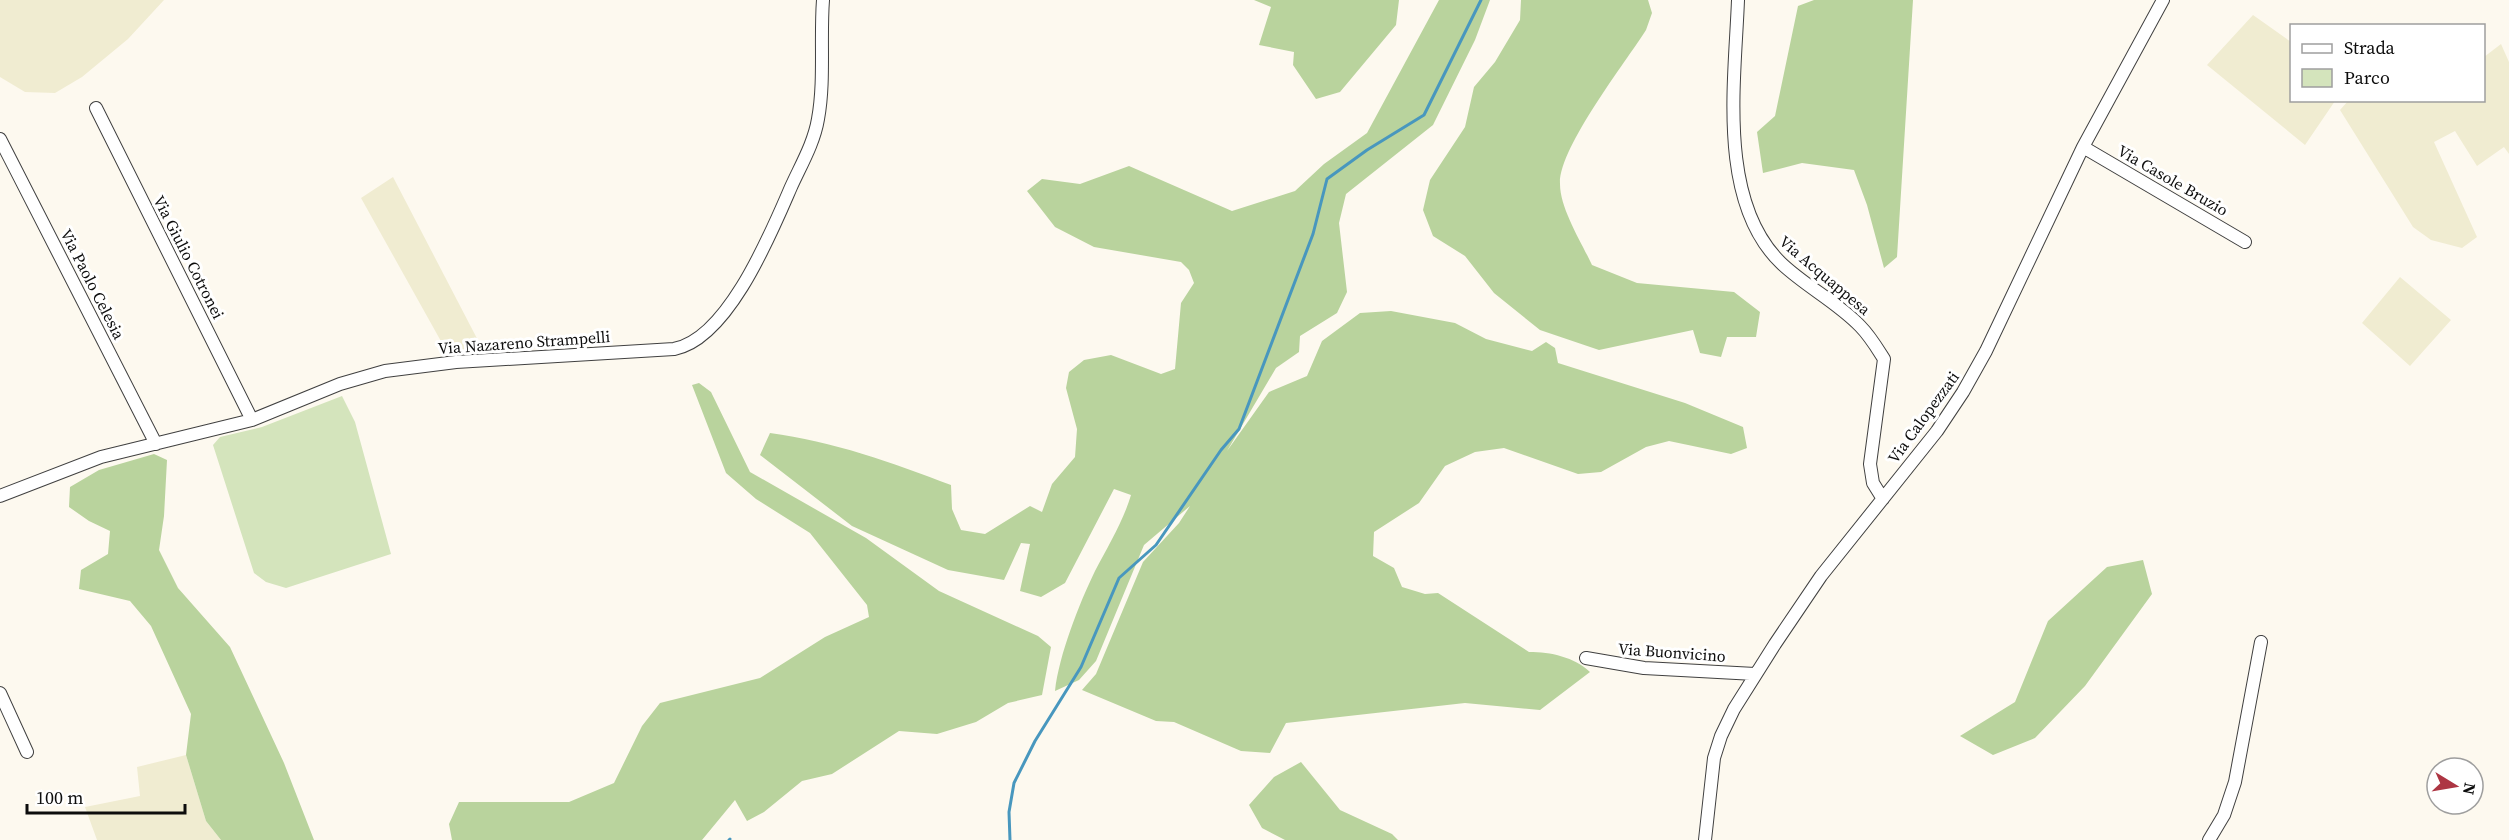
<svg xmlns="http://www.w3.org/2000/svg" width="2509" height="840" viewBox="0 0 2509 840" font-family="'Source Serif 4',serif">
<rect width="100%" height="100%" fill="#fdf9ef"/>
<path fill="#f0ecd1" d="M0,0H164L128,39L82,77L55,93L25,92L0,77Z
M2253,15L2291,42L2292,100L2335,101L2305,145L2207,65Z
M2501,44L2509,62V154L2504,147L2477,166L2455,131L2434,142L2477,237L2462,248L2431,240L2413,227L2340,110L2348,101L2484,100V57Z
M393,177L483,350L447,352L361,198Z
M2400,277L2451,320L2410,366L2362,323Z
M186,755L206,821L221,840H97L85,807L140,796L137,767Z"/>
<path fill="#d4e4bc" d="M342,396L355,422L391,554L286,588L266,582L254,573L213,445L220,437L262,427Z"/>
<path fill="#b9d39d" d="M1254,0H1399L1396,25L1340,92L1316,99L1293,65L1294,52L1259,45L1271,7Z
M1439,0H1490L1475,40L1433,125L1346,194L1339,223L1347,292L1337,313L1300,336L1299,352L1276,368L1227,451L1269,392L1307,376L1322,341L1360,313L1391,311L1455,323L1486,339L1532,351L1546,342L1555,348L1558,363L1685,403L1743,427L1747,448L1731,454L1669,441L1646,447L1601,472L1578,474L1504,448L1475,452L1445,466L1419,503L1374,532L1373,556L1394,568L1402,587L1425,594L1438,593L1529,652C1551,652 1574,657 1590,672L1540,710L1465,703L1286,723L1270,753L1241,751L1174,722L1156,721L1082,690L1096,674L1143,562L1179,523L1190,506L1144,545L1096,661L1079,680L1055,691C1059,655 1079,604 1095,571C1108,546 1123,522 1131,495L1114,489L1065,583L1041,597L1020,591L1030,544L1021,543L1004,580L948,570L852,526L760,455L770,433C832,441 893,463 951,485L952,509L961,530L985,534L1030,506L1042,512L1052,484L1075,457L1077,429L1066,388L1069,372L1084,360L1111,355L1161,374L1175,369L1181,303L1194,283L1189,270L1181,262L1094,247L1055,227L1027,191L1042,179L1080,184L1129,166L1232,211L1295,191L1324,164L1367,133Z
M1521,0H1648L1652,13L1646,30C1625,63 1558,149 1560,184C1560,209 1582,243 1592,265L1637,283L1734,292L1760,312L1756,337H1727L1721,357L1700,353L1693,330L1599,350L1540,330L1494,293L1465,256L1433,236L1423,210L1430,180L1465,127L1474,87L1495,62L1520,20Z
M1814,0H1913L1897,257L1884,268L1867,205L1854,170L1802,163L1763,173L1757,132L1775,116L1798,6Z
M699,383L711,392L750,472L866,538L939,591L1038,636L1051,647L1042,695L1008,703L976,722L937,734L899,731L832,774L802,781L764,812L747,821L735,800L702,840H452L449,824L459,802H569L614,783L642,726L660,703L760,678L825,637L869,617L867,605L810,533L756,499L726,473L692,385Z
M154,454L167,460L164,516L159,550L178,588L230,647L284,763L314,840H221L206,821L186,755L191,714L151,626L130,601L79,589L81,570L108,554L110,531L89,521L69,507L70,487L99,470Z
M2143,560L2152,594L2085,686L2035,738L1993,755L1960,736L2015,702L2048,621L2107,567Z
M1301,762L1340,810L1392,834L1398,840H1285L1262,828L1249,805L1274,777Z"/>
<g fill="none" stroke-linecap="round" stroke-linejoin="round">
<path stroke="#4897be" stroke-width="3" d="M729,840L730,839
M1010,840L1009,812L1014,783L1035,741L1081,667L1119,578L1156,545L1221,450L1239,429L1313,234L1327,179L1367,150L1424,115L1481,0"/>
<defs>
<path id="street" d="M1738,0C1735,81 1717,201 1781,263C1805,286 1837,302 1860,326C1870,336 1877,348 1884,359L1870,464L1873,483L1883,499
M96,108L252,420
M0,139L156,444
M2083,147L2245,242
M0,496L101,457L252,420L340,384L385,371L456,362L674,349C728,339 771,233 791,187C801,165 814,143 818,119C825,81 820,39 823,0
M1586,658L1644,668L1755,674
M0,693L27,752
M1705,840L1714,758L1721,736L1734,709L1775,644L1821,576L1937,431L1963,392L1986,351L2083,147L2163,0
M2209,840L2224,815L2235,782L2261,642"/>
</defs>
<use href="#street" stroke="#404040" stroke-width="14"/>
<use href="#street" stroke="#fff" stroke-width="12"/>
</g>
<g text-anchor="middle" stroke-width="6" stroke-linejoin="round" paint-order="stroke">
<g font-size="16" fill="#0d0d0d" stroke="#fff">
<text transform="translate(2173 180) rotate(30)" y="6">Via Casole Bruzio</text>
<text transform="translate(189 257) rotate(63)" y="6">Via Giulio Cotronei</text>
<text transform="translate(1825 275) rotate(40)" y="6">Via Acquappesa</text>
<text transform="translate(93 284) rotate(63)" y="6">Via Paolo Celesia</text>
<text transform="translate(524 342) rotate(-4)" y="6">Via Nazareno Strampelli</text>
<text transform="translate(1923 417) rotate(-54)" y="6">Via Calopezzati</text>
<text transform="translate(1672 652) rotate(4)" y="6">Via Buonvicino</text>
</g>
</g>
<rect x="2290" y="24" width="195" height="78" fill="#ffffff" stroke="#9e9e9e" stroke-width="1.5"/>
<rect x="2302" y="44" width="30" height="9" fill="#ffffff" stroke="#9e9e9e" stroke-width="1.5"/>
<text x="2344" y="54" font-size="18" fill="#0d0d0d">Strada</text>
<rect x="2302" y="69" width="30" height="18" fill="#d4e4bc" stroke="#9e9e9e" stroke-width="1.5"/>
<text x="2344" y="84" font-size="18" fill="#0d0d0d">Parco</text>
<g transform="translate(2455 786) rotate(101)"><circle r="28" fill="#ffffff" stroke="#9e9e9e" stroke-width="1.5"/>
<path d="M0-4.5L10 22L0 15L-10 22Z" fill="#ad3543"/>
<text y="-9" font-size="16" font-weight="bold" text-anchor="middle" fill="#0d0d0d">N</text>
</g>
<path d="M27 804v9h158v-9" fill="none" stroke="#0d0d0d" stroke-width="3"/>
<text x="36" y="804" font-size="18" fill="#0d0d0d" stroke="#ffffff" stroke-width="4.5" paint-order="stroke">100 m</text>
</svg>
